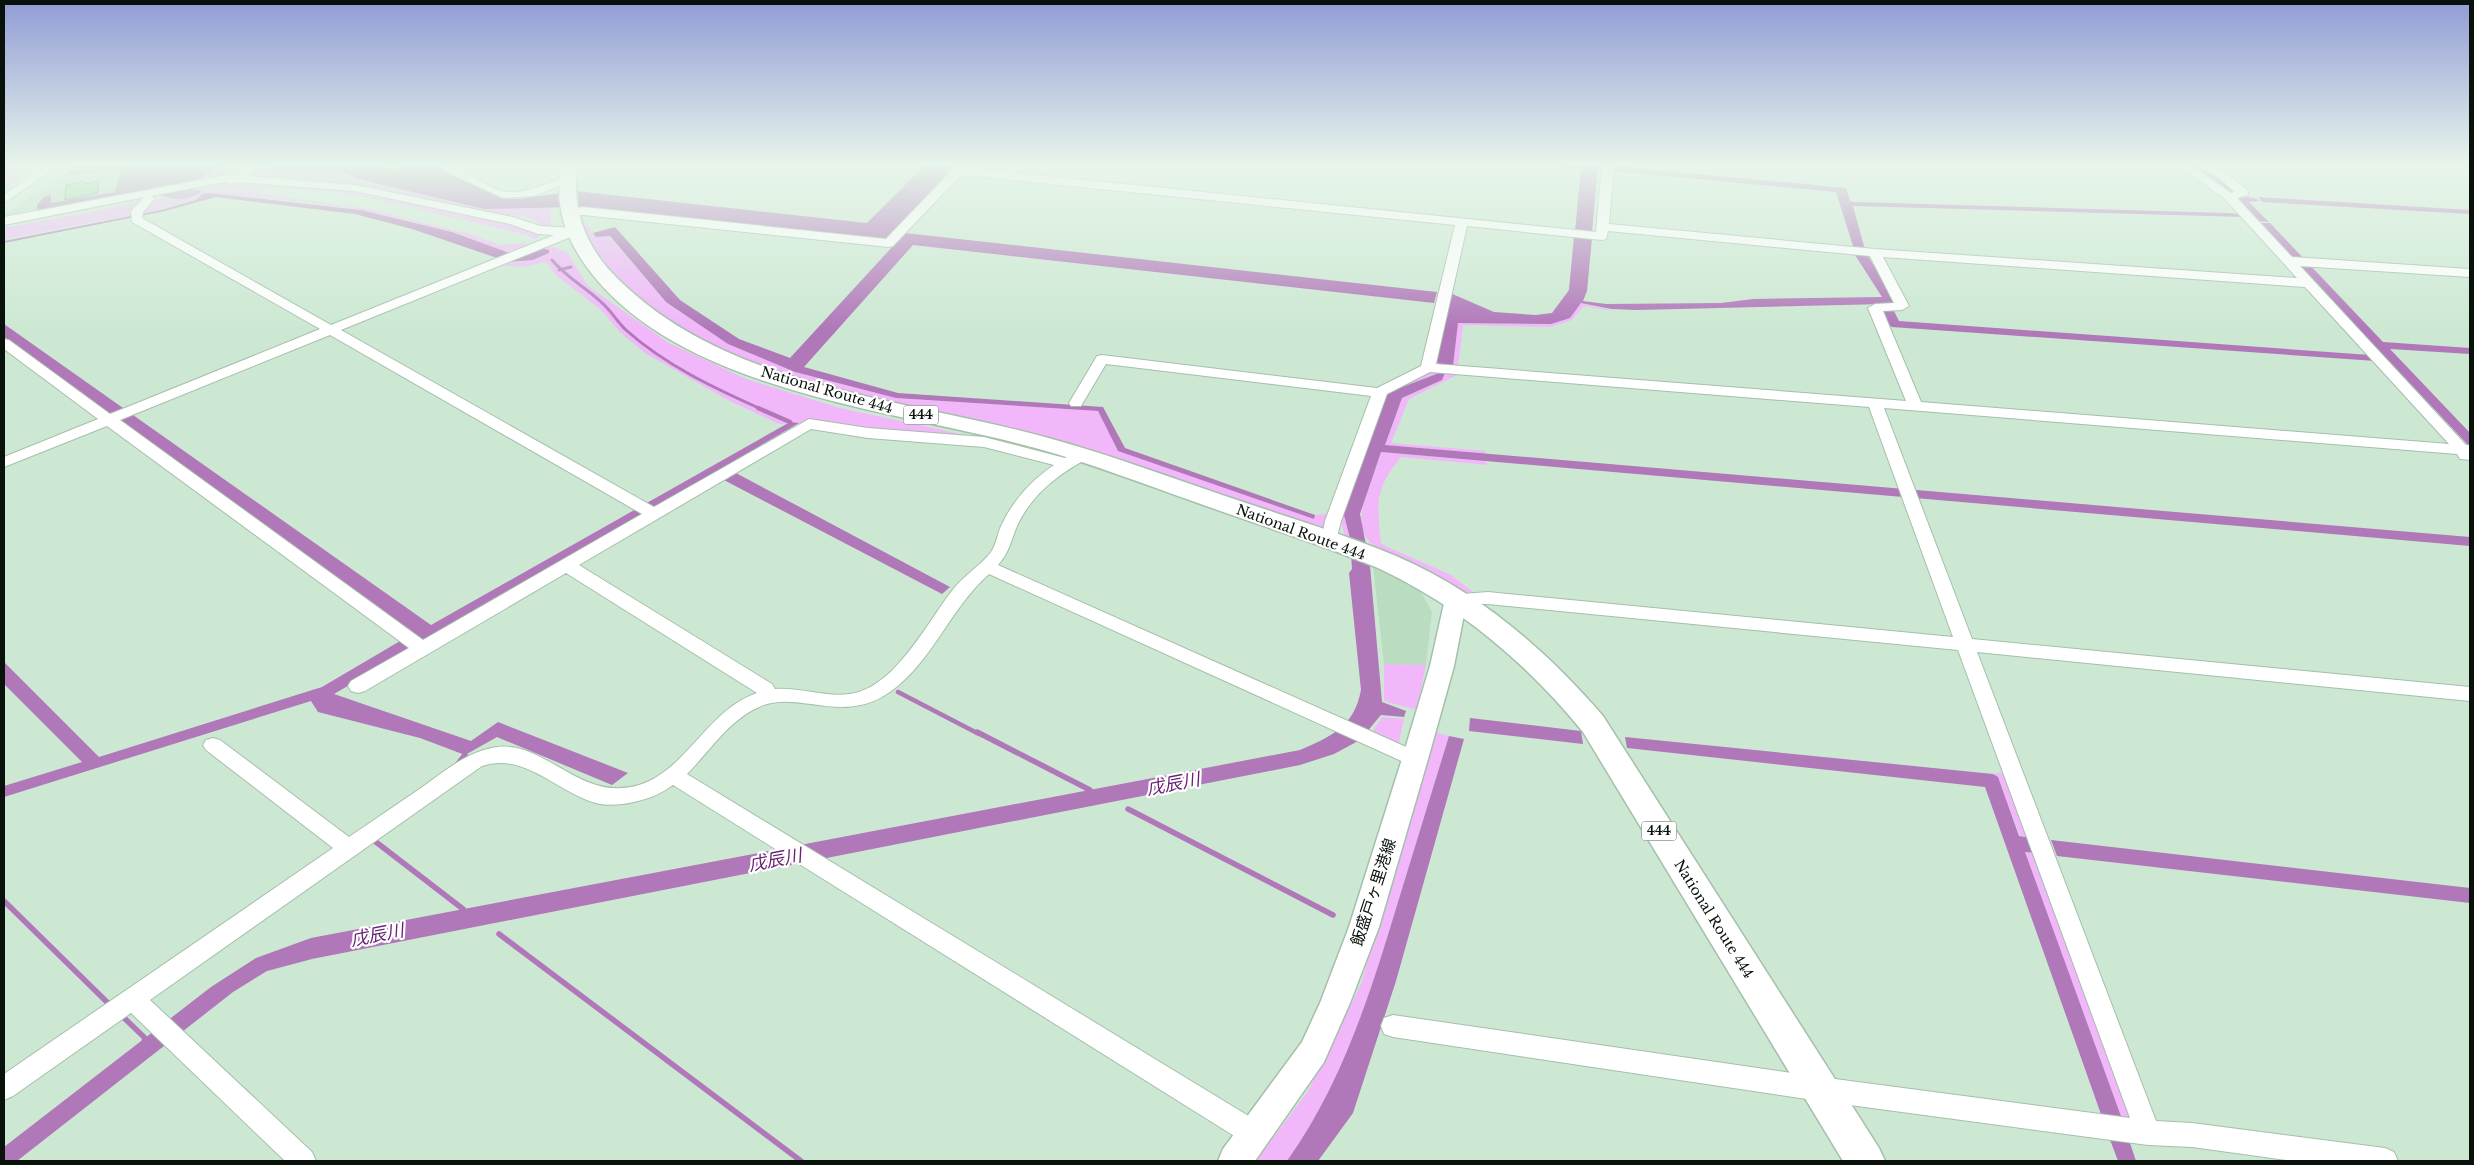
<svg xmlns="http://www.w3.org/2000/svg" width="2474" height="1165" viewBox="0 0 2474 1165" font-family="'Libre Baskerville','Noto Sans JP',serif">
<rect width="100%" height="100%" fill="#cce8d2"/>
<path fill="#baddc2" d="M120,171L115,197L4,218V215L62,176Z
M1373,566L1421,592L1432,612L1426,665L1384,664Z"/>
<path fill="#f1b7fa" d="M14,165H40L4,190V171Z
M218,165H249L229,175L197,181Z
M257,165H278L274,170L315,171L333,168L358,179L484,209L551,206V228H542L537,221L524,216L485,214L368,187L304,180L263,179L251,176Z
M223,183L251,185L276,183L343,188L513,224L540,236L535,239L527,235L384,201L329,191L267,187L256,193L369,209L473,235L500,245L528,243L525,246L506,252L452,232L361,210L307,202L202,194L196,200L157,210L4,239V228L137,203L132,212L149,202L166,197L174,200L201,191L195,190Z
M580,216L596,237L609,236L666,302L728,344L795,372L896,398L1098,411L1118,451L1314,519L1315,515L1328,514L1324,532L817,385C746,361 676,335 621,282C609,271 595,256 587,241C583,234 582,224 580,216Z
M550,246L567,252L588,286L669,343L746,379L840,408L979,438L874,430L810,420L799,423L779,424L728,400L645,353L621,333L601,310L557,276L546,262L522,267L498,265L533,260L549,253L541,248Z
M1448,292L1453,366L1458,323L1551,324L1581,303L1618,312L1584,306L1572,320L1550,327L1463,325L1458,366H1432Z
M1435,371L1457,375L1409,399L1391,443L1486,451L1485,454L1385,445L1402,398L1442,380L1445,373H1439L1388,393L1350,538L1345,537L1339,512L1386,392Z
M1381,452L1485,461L1488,465L1401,457C1374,490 1377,503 1381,544L1451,575L1473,592H1464L1373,545C1347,523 1372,479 1381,452Z
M1384,664L1426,665L1417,710L1384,701Z
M1382,717L1404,719L1398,746L1371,734Z
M1435,732L1449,736C1432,791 1415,847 1398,902C1371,992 1342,1084 1287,1161H1256L1308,1091L1361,984Z
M2004,772L2031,838L2020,836L1998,778L1993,774Z
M2025,852L2037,853L2132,1119H2122Z"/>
<path fill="#c58bce" d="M77,165H132L120,171L62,176Z
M186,188L202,191C188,201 176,201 160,195L4,226V223Z"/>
<path fill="#b077b9" d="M132,165H218L197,181L37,210V205L45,196L51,195V203L115,192L120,171Z
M278,165H376L399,170L406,165H441L444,170L502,198L518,199L576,191L867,223L925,165H957L884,241L575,207L484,209L358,179L333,168L315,171H274Z
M1541,165H1598L1592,232L1575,231L1581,169Z
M2187,165C2214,165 2223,182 2243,195C2249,199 2255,196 2260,201L2249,202L2269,222L2257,221L2237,199L2239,197Z
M1612,166L1846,188L1850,201L1855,202L2227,213L2240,214L2243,217L1853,206L1865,250L1854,249L1836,192L1612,171Z
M209,193L361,210L452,232L520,257L541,248L549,250V253L533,260L509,262L412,229L355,214L216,197L165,211L4,243V241L161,210L196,200L202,194Z
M2258,197L2470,210V214L2262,202Z
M2259,223H2270L2383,342L2470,348V354L2390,349L2470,433V447L2390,362L1892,327L1887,324L1881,311H1894L1899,321L2384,356Z
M615,227L680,300L739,339L790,358L905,233L1437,292L1434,303L913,245L804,367L898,393L1103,407L1125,448L1315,515L1314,519L1118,451L1098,411L896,398L795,372L728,344L666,302L610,236L596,237L593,233Z
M1574,236L1592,238L1587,291L1583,301L1606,304L1721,303L1753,299L1882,297L1855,255L1868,256L1894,299L1892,303L1885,304L1637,310L1611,309L1581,303L1570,318L1551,324L1458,323L1453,366L1440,365L1436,361L1450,293L1494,312L1536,315L1552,313L1569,290Z
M4,324L431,625L790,422L799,423L334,694L471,741L498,722L628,773L612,785L497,737L465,755L420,738L318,712L311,701L4,797V786L82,762L4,684V662L99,757L322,687L412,634L4,337Z
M1439,373H1445L1442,380L1402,398L1385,445L2470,537V546L1381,452L1360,514L1370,566L1382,702L1406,711L1404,717L1381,715L1360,740L1334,754L1300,765L312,959L267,971L233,992L17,1161H4V1147L211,987L256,958L311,938L1300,750C1332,736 1354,727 1361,690L1349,573L1352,569L1350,538L1343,511L1387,393Z
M734,472L950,587L942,594L722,479Z
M1470,718L1581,731L1583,744L1469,731Z
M1449,736L1464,739L1396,981L1353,1113L1318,1161H1287C1342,1084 1371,992 1398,902C1415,847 1432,791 1449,736Z
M1625,737L1993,774L1998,777L2019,836L2031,838L2037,853L2025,852L2122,1119L2102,1117L1985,787L1627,748Z
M2051,840L2470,888V903L2057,856Z
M2109,1137L2129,1140L2136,1161H2118Z"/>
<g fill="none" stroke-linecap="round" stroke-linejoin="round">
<path stroke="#b077b9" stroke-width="3" d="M552,260C566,277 585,287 601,302C611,310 617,322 626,330C665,365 714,388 761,409
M559,270L571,267"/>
<path stroke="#b077b9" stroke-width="4.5" d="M758,408L790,422
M898,692L979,734"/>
<path stroke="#b077b9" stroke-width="5.5" d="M977,732L1090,790
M458,764L465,755
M1128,809L1333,915
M376,842L463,909
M4,901L112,1007
M499,934L801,1161
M121,1015L145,1038L144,1043"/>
</g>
<path fill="#87d79d" stroke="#68826e" d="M85,181V184L98,181V193L65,200L66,185Z"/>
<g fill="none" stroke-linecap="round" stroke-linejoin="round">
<defs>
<path id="minor" d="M46,165H59L4,203V195Z
M246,165H258L248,176L355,185L513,217L540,226L578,228L580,231L578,234L341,330L654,507L809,419L868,428L984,437L1065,458L1076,452H1088L1090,455L1088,458C1059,474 1033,493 1018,524C1011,539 1010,552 998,565L1422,754L1425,759L1422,764L1415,766L1408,764L989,574C948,610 930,669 882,697C838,722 796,690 759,707C729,720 709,752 687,774L1265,1126L1269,1135L1265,1144L1256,1147L1247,1144L673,785C662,793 651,798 638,801C626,804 612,806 600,804C559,795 526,751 482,766L150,1000L312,1152L316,1161H285L131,1013L13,1096L4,1100V1074L333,848L206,750L203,745L206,740L213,738L220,740L349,837C373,821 397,804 421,788C444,772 467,751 497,747C547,741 580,803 639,785C687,770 707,710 757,693L566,573L365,691L358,693L351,691L348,686L351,681L409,648L107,426L4,467V457L98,419L4,349V339L9,340L110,414L320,329L132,222L131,211L144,197L4,225V217L227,175H235ZM225,182L230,184L238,182L355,191L510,224L538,234L554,235L331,325L142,218L143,212L155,199L151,196ZM330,335L642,514L423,640L120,420ZM811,429L868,438L984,447L1054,465C1032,480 1014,499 1002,524C997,533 997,544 991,552C981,565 966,574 955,587C929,619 898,683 855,693C829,699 802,687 775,689L772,684L579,565Z
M443,165C465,165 485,190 507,192C529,194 547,182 568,177L574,180L534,196L503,198L447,172Z
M901,165H919L920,166L914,169Z
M957,165H969L967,168L1596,232L1602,165H1614L1609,224L1875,249L2297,278L2225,199L2178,165H2191L2231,193L2235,192L2218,177L2198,165C2220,165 2232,177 2248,191V195L2237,198L2292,257L2470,269V277L2300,266L2466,445H2470V460L2460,459L2457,454L1884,408L1972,639L2470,687V701L1977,652L2156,1121L2192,1123L2385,1148L2394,1152L2398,1161H2294L2192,1147L2148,1145L1820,1101L1393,1037L1384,1034L1381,1026L1384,1018L1393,1015L1820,1077L2130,1118L1958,650L1488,604L1450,603L1447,599L1450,595L1488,592L1953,637L1869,407L1430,372L1387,394L1341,521L1335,545H1323L1321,541L1325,521L1371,396L1106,364L1081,406H1071L1069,403L1097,356L1102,355L1377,388L1421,366L1455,225L961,175L893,246L889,247L583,215L569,217L563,213L565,210L583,207L886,239ZM1467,226L1602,240L1606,239L1608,231L1870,256L1894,303L1875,304L1868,308L1906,401L1436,364ZM1883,257L2305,287L2449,444L1921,402L1883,311L1902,310L1909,306Z"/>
<path id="major" d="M1456,592L1464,594L1467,599L1454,666L1428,759L1379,927L1350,1003L1324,1062L1255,1161H1218L1223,1149L1302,1042L1320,1003L1349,927L1402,759L1430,666L1445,599L1448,594Z"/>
<path id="highway" d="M562,165H578C570,210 587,250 620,281C734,392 915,399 1059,441C1116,457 1172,478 1228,497C1284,516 1342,533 1396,556C1479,592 1545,649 1603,716L1879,1148L1885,1161H1843L1583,732C1525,661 1460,607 1378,568C1318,543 1256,524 1195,502C1144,484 1092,464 1039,449C899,410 677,393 586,266C564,235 554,203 562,165Z"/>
</defs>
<use href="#minor" stroke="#a4bfaa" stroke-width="2"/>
<use href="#major" stroke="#a4bfaa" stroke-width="3"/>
<use href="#highway" stroke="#a4bfaa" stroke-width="3"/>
<use href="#minor" fill="#fff" fill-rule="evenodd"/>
<use href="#major" fill="#fff" fill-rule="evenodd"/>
<use href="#highway" fill="#fff" fill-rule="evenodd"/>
</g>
<linearGradient id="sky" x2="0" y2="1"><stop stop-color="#919cd5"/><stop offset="0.5" stop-color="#e8f5eb"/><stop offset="1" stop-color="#e8f5eb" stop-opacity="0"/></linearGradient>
<rect width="2474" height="329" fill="url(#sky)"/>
<g text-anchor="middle" stroke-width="4.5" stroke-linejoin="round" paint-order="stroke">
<g fill="#fff" stroke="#525954" stroke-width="1">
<rect x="903.5" y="405.5" width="35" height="19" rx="4"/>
<rect x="1641.5" y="821.5" width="35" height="19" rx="4"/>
</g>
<g font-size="12" font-weight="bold" fill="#08120b">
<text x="921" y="419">444</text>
<text x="1659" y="835">444</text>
</g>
<g font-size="14" fill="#08120b" stroke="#fff">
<text transform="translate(827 390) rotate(16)" y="5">National Route 444</text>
<text transform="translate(1301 532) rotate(20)" y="5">National Route 444</text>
<text transform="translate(1714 919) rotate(58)" y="5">National Route 444</text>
</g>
<g font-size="16" fill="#08120b" stroke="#fff">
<text transform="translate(1373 892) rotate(-72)" y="6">飯盛戸ヶ里港線</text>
</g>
<g font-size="18" font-style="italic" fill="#672272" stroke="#fff">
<text transform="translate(1173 784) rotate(-11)" y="6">戊辰川</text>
<text transform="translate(775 860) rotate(-11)" y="6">戊辰川</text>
<text transform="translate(377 935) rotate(-11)" y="6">戊辰川</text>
</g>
</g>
<rect width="2474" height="1165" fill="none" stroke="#08120b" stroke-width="10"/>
</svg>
